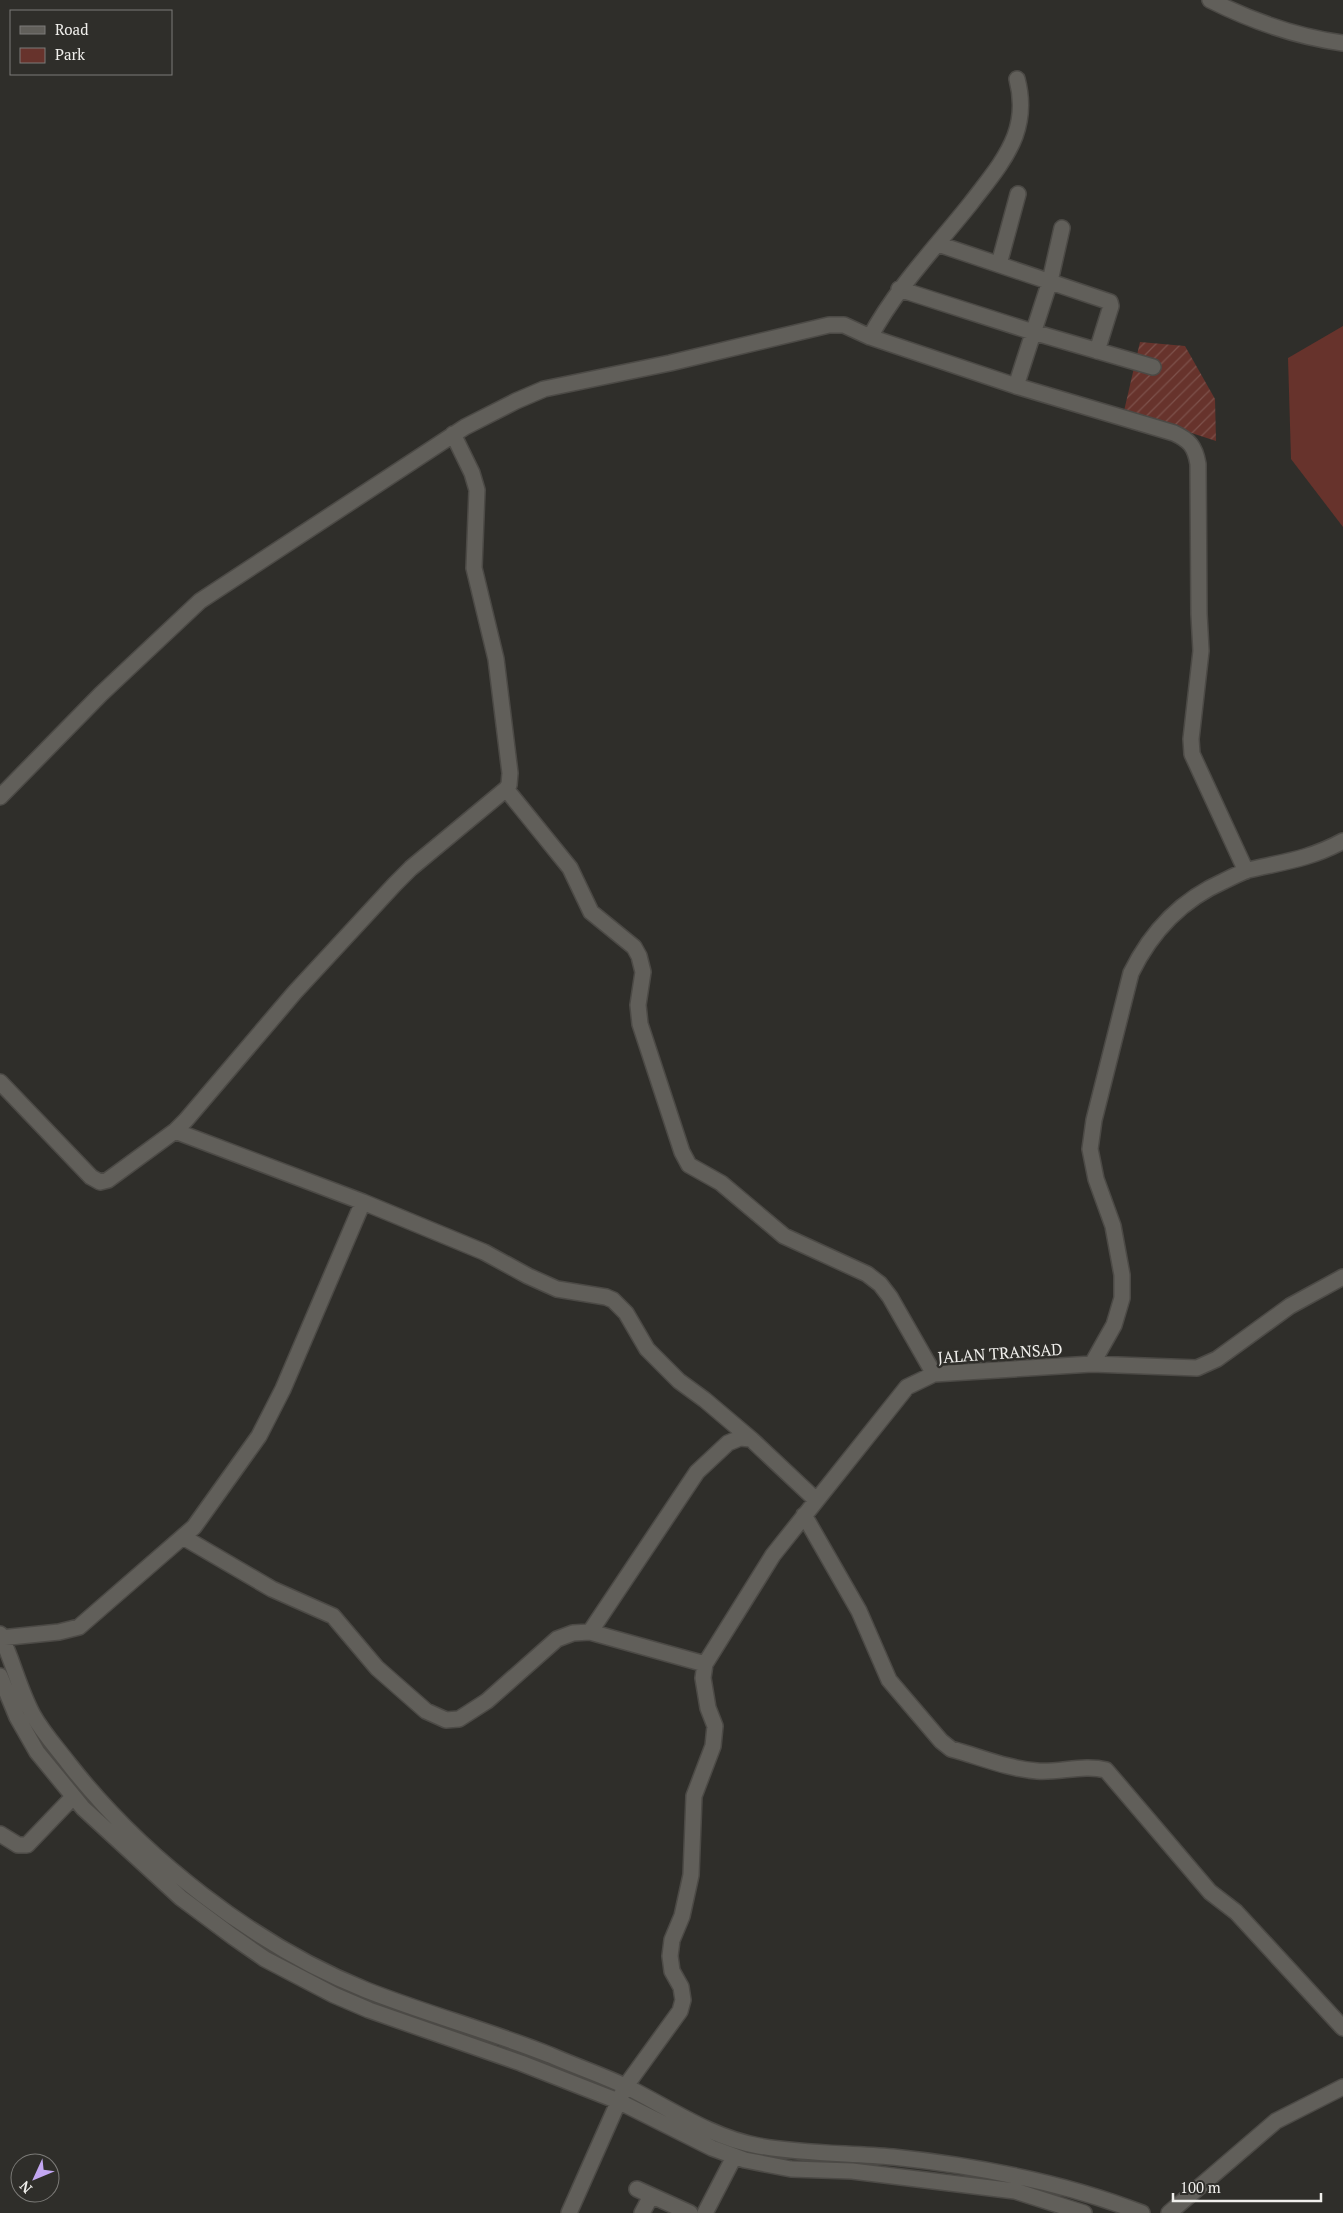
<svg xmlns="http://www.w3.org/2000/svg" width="1343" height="2213" viewBox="0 0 1343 2213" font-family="'PT Serif',serif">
<defs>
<pattern id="garden-furrows" width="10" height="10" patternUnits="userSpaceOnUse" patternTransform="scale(1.25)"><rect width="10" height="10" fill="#67332c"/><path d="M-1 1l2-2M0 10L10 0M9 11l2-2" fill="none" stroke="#7d514b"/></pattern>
</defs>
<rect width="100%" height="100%" fill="#2f2e2a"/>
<path fill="#67332c" d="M1343,326V527L1291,459L1288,358Z"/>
<path fill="url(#garden-furrows)" d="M1140,342L1185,346L1215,399L1216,441L1124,411Z"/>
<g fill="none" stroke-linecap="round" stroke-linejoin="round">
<defs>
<path id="minor" d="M1210,0C1252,21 1297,37 1343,43
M938,244L1110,302L1111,306L1097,351
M999,264L1018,194
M899,289L1033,332L1153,367
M870,337C897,287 936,247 971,203C987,182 1006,160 1015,136C1022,117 1022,98 1017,79
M1016,386L1050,281L1062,228
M506,789L570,868L591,912L634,947L639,956L643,972L638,1005L640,1024L682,1152L689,1165L721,1183L784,1236L867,1274L880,1284L890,1297L934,1374
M0,797L101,694L200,601L465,427L516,401L544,389L670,363L829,325H844L870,337L1016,386L1174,433C1189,440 1195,446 1198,464L1199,614L1201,651L1191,739L1192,754L1246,871
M0,1082L91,1177L100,1182L108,1180L175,1131L186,1120L295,992L395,884L411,868L506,789L509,785L510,773L496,659L474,568L477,490L472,473L453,434
M175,1131L363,1202L484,1252L528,1276L557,1289L606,1297L613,1300L626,1313L647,1349L679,1381L705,1400L751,1439L816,1500
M1092,1364L1197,1368L1217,1359L1290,1306L1343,1277
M804,1515L859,1611L889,1680L941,1741L951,1749C978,1756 1008,1769 1037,1771C1059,1773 1084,1764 1106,1770L1210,1892L1236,1912L1343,2028
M183,1537L272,1589L333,1616L377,1668L426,1711L446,1720L459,1719L487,1701L557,1639L573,1633L590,1632L705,1664
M590,1632L697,1472L728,1443L740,1438L751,1439
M0,1634C13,1661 19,1689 33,1715C43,1733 57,1748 69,1764C142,1857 255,1946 366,1990C427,2014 490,2031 550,2055C577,2067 605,2076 631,2089C672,2110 713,2138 759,2146C804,2154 849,2153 893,2157C978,2166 1063,2182 1142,2213
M0,1638L59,1632L79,1627L194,1527L259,1436L283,1389L363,1202
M0,1676L17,1717L37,1752L83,1808L181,1898L232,1936L265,1959L334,1995L369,2010L521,2063L618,2101L712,2148L745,2160L791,2169L852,2171L1015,2191L1084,2213
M0,1834L18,1845H27L73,1797
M637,2189L690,2213
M569,2213L625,2087L680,2011L683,2000L681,1987L672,1971L670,1956L672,1940L682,1916L691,1875L694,1796L713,1746L715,1726L708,1708L703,1678L705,1664L773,1555L907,1387L934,1374L1092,1364L1114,1325L1122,1298V1275L1113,1226L1096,1179L1090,1149L1094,1120L1131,973C1151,932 1181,900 1224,881C1232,877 1240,873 1248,870C1283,862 1310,859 1343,841
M642,2213L651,2196
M705,2213L734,2157
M1169,2213L1276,2121L1343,2087"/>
</defs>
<use href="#minor" stroke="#4c4a46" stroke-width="18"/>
<use href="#minor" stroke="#615f5a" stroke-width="15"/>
</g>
<g text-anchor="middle" stroke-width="5" stroke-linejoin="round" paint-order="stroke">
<g font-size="16" fill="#f0efec" stroke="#2f2e2a">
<text transform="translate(1000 1353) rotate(-4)" y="6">JALAN TRANSAD</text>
</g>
</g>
<rect x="10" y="10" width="162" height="65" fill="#2f2e2a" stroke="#7c7b78"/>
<rect x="20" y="26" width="25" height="8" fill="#615f5a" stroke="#7c7b78"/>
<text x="55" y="35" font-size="15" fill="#f0efec">Road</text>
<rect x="20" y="48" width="25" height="15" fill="#67332c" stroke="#7c7b78"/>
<text x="55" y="60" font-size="15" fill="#f0efec">Park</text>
<g transform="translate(35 2178) rotate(226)"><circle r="24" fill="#2f2e2a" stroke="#7c7b78"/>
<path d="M0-4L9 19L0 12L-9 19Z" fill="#c3a7f2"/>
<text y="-8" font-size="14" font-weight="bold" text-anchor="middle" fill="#f0efec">N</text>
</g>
<path d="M1173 2193v8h148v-8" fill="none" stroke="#f0efec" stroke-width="2.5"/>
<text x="1180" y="2193" font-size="15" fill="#f0efec" stroke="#2f2e2a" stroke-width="4" paint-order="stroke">100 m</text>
</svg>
